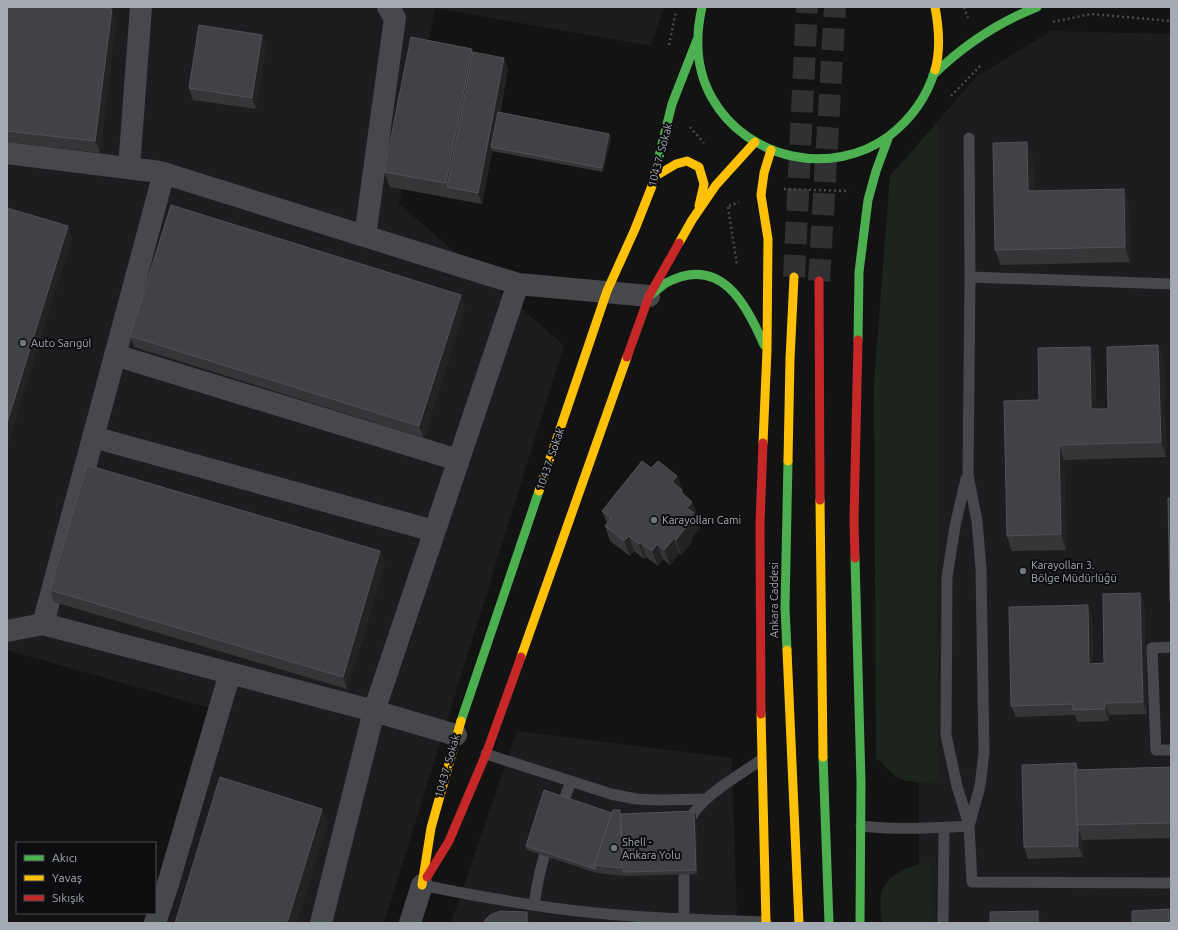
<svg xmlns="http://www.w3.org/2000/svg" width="1178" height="930" viewBox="0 0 1178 930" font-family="Ubuntu,sans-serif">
<rect width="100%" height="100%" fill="#131313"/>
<path fill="#1d1d1f" d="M7,7H664L651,46L435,8L399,204L564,345L384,923H159L221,711L7,650Z
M1051,31L1171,34V923H882L881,894L886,884L895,875L907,868L919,864V783L906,781L895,776L876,758L874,384L890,176L977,76Z
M517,731L732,758L737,923H451Z"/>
<path fill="#1d231d" d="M937,123V783L906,781L895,776L876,758L874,384L890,176Z
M931,863L933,923H882C881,914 880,904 881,895C886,873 913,864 931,863Z"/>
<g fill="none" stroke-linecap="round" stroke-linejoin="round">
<path stroke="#303133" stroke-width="22" stroke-dasharray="22 11" stroke-linecap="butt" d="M794,277L807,7
M819,281L835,7"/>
<path stroke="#494a4d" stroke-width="2.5" stroke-dasharray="2 3" stroke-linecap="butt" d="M964,7L968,18
M1053,22L1091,14L1171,21
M669,45L676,11
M951,96L981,65
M690,127L704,143
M784,189L849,191
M729,206L739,202
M728,207L737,265"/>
<path stroke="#47484c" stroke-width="11" d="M969,138L970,277L968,475L977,521L981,568L984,753L980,786L969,826
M970,277L1171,284
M966,479L955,526L947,577L946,735L957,786L969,825
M1171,647L1152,648L1156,750H1171
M486,754L611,794L636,799L658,800L706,799
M560,811L571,781
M687,825C698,797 737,777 761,760
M861,826C896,830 934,828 969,826L972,882L1171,883
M422,885C480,897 537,907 596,913C652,919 710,920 766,922
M534,905C537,883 541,863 549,842
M684,918V860
M943,923L944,827"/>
<path stroke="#47484c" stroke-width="22" d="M7,153L160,172L518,284L649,296
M129,168L141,7
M365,236L395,18L388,7
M115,355L458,460
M93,437L434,531
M43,624L164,173
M7,631L43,624L374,711L456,735
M155,923L168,884L230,673
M321,923L374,711L518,284
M410,923L422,885"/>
<path stroke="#4caf50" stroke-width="9" d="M702,7C695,38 696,70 712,98C747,160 832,178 889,136C911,119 927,97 935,70
M933,75C964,45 997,23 1037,7
M657,164L672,104L697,40
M649,296C655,292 660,287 666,283C720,254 746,303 764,345
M858,340L859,272L868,200L876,171L889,136
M855,558L861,782L860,923
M787,650L785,608L788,461
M461,721L539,491
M823,757L829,923"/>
<path stroke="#ffc107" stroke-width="9" d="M935,70C941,49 939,28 935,7
M654,177L676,164L687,161L699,167L704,184L699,206
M679,243L692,220L716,185L755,142
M763,443L767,350L768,239L761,195L764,173L771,150
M788,461L790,359L794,277
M539,491L607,291L635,229L652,186L657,164
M820,500L823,757
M787,650L799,923
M521,657L627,357
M761,714L766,923
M422,885L431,828L461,721"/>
<path stroke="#c62828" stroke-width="9" d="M819,281L820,500
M627,357L649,296L679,243
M855,558L854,520L858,340
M761,714L760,524L763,443
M427,877L449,841L486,754L521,657"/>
</g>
<path fill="#353637" d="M7,7L116,20L100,153L7,142Z
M262,35L266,47L256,109L193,100L189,88Z
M472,49L473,52L508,69L500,113L609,134L611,138L603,172L492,151L482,204L390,187L384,172Z
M1033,157L1034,191L1129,204L1130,262L1001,265L995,250Z
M465,307L424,438L134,347L130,336Z
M1158,345L1164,360L1166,457L1064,460L1066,550L1012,551L1007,536L1039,400L1095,362L1096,409H1108Z
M651,468L677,476L684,495L692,502L698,517L696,519L700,528L691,539L692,542L681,555L679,553L670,565L663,559L658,566L646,557L644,559L634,551L630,556L610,541L605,526L607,523L602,511Z
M385,563L347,689L54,602L50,590Z
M1140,593L1144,605L1147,714L1109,715V721L1077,722L1075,715L1016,717L1011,706L1092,616L1093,664L1104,663Z
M1076,763L1079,770L1171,767V838L1082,840L1083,857L1028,859L1024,847Z
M620,810L621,814L694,811L696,815L697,874L625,876L597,873L527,850L526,846Z"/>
<path fill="#232323" d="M112,9L116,20L100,153L95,141Z
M262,35L266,47L256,109L252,98Z
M472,49L477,64L447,187L446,183Z
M504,58L508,69L493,148L491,147L492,151L482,204L478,193Z
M609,134L611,138L603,172L602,168Z
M1027,142L1033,157L1034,206L1028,191Z
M1124,189L1129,204L1130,262L1125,247Z
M68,226L72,238L7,448V423Z
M461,295L465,307L424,438L419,426Z
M1158,345L1164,360L1166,457L1161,442Z
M1090,347L1095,362L1097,424L1091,409Z
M1059,445L1064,460L1066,550L1061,534Z
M677,476L688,505L672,482Z
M692,502L698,517L696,519L700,528L691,539L692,542L681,555L676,540L684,525L687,508Z
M629,536L634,551L630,556L624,541Z
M674,538L679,553L670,565L664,550Z
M640,542L646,557L644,559L639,544Z
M657,544L663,559L658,566L652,551Z
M380,551L385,563L347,689L343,677Z
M1140,593L1144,605L1147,714L1143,702Z
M1088,605L1092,616L1093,675L1089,664Z
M1105,703L1109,715V721L1105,709Z
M1076,763L1081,775L1078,825Z
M322,809L328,824L297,923H287Z
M620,810L623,818V872L622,868Z
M694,811L696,815L697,874L696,870Z
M1078,829L1082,840L1083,857L1078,846Z
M1169,909L1171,915V923H1169Z
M1038,911L1042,923H1038Z
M527,912L531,923H527Z"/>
<path fill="#414245" stroke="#515256" d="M7,7H96L112,9L95,141L7,131Z
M199,25L262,35L252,98L189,88Z
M411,37L472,49L446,183L384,172Z
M473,52L504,58L478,193L447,187Z
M498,112L609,134L602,168L491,147Z
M1027,142L1028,191L1124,189L1125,247L995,250L993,143Z
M171,205L461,295L419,426L130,336Z
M7,208L68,226L7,423Z
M1158,345L1161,442L1059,445L1061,534L1007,536L1004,401L1039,400L1038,348L1090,347L1091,409H1108L1107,347Z
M642,461L651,468L658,461L677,476L672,482L682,490L681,492L692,502L687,508L694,513L684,525L686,527L676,540L674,538L664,550L657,544L652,551L640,542L639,544L629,536L624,541L605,526L611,518L602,511Z
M87,465L380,551L343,677L50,590Z
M1168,498H1171V602H1170Z
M1140,593L1143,702L1105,703V709L1073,710V704L1011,706L1009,607L1088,605L1089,664L1104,663L1103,594Z
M1076,763L1077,770H1075L1077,825L1078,829V846L1024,847L1022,765Z
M1171,767V823L1077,825L1075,770Z
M220,777L322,809L287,923H175Z
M544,790L612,813L594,865L596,869L526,846Z
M613,810H620L622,868L594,865Z
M694,811L696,870L623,872L621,814Z
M1169,909V923H1132V911Z
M500,911L527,912V923H484L486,919L490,915Z
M1038,911V923H990V912Z"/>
<g fill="#71757c" stroke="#0d0d0f" stroke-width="1.5">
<circle cx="23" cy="343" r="4"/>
<circle cx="654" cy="520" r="4"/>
<circle cx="1023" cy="571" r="4"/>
<circle cx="614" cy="848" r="4"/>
</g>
<g text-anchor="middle" stroke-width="4" stroke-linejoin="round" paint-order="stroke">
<g font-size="11" fill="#a4aab4" stroke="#0d0d0f">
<text transform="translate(660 155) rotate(-75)" y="4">10437. Sokak</text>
<text transform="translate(550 459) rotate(-71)" y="4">10437. Sokak</text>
<text transform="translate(774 600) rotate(-90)" y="4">Ankara Caddesi</text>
<text transform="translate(447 766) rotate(-74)" y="4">10437. Sokak</text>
</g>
<g font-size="11" fill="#a4aab4" stroke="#0d0d0f" text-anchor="start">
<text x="31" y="347">Auto Sarıgül</text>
<text x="662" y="524">Karayolları Cami</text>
<text x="1031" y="569">Karayolları 3.<tspan x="1031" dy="13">Bölge Müdürlüğü</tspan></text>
<text x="622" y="846">Shell -<tspan x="622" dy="13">Ankara Yolu</tspan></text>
</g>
</g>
<rect width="1178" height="930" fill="none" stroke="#a4aab4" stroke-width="16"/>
<rect x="16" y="842" width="140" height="72" fill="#0d0d0f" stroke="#494c51"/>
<rect x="24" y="855" width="20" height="6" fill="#4caf50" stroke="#494c51"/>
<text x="52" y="862" font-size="12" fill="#a4aab4">Akıcı</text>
<rect x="24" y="875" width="20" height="6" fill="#ffc107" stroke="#494c51"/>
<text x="52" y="882" font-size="12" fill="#a4aab4">Yavaş</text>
<rect x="24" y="895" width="20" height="6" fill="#c62828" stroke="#494c51"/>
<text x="52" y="902" font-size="12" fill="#a4aab4">Sıkışık</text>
</svg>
